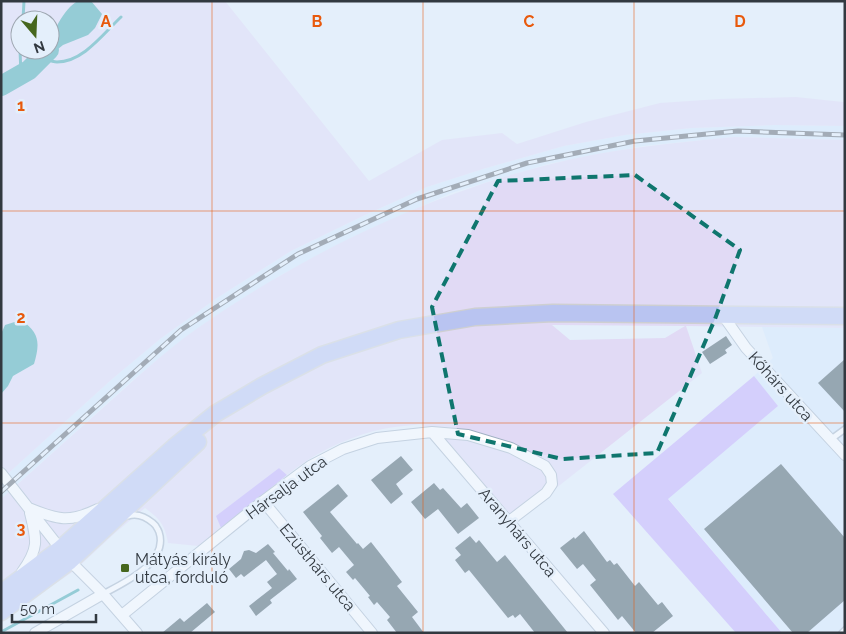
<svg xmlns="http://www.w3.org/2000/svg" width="846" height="634" viewBox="0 0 846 634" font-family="Raleway,sans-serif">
<rect width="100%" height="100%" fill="#e4effb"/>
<path fill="#d5e8fc" d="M775,125L845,126V140L734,137L643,146L548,164L451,193L365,232L281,275L194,331L133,380L1,499V480L111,380L160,339L217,298L291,251L363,216L427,187L483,169L564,146L625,135L692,128Z
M762,327L845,328V633H782L668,498L778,406L754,376L773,358Z"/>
<path fill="#e1daf5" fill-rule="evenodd" d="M1,1H225L369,181L442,140L502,133L517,144L586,122L660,103L719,99L796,97L843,102L845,103V126L775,125L692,128L625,135L564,146L483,169L427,187L363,216L291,251L217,298L160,339L111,380L1,480V394L8,386L13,376L34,364L5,325L1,334ZM20,20H50V50H20Z
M734,137L845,140V328L686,326L702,373L508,526L421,424C405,426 389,427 374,431C342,440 313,454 287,475L279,468L217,516L221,528L198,546L168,543C165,525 160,519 145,508L115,533L74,571L1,620V499C36,468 70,437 105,406C134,380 163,353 195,330C301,256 421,197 547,165C608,149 672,143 734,137ZM552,325H553L685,326L665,338L570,340Z"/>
<path fill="#c1a9fd" d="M754,376L778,406L668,499L782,633H736L613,494Z
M279,468L287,475L221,528L216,516Z"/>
<path fill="#36a2a9" d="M78,1H91L102,14L95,28L88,35L63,45L48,57H42L39,52L41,50H50C50,35 64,8 78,1Z
M21,320C40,333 40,343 34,364L13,376L8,386L1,394V334L5,325Z"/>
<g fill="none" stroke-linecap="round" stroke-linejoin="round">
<path stroke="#36a2a9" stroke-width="3" d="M23,20L24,1
M20,50L21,75
M42,57C47,59 52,62 57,62C83,62 103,34 121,17
M1,632L78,590"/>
<path stroke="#36a2a9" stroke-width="20" d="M1,86L29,70L49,50"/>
</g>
<path fill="#39505a" d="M726,336L732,345L725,350L727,353L710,364L702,352Z
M845,359V412L818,383Z
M401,456L413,470L396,484L403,494L391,504L371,480Z
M781,464L845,538V600L807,633H793L704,529Z
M434,483L440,490L443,488L461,508L467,503L479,518L458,534L438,509L425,519L411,502Z
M338,484L348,496L330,512L357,544L358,543L363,549L371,542L382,556L402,582L397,586L418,612L412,617L424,633H397L387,620L390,617L377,602L374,605L368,597L370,596L355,578L353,580L346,572L354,565L339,547L332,553L320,538L322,536L303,512Z
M584,531L607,562L610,560L614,565L617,563L635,586L639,582L658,605L662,602L673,616L652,633H636L622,616L618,620L590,585L596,580L583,564L577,569L560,548L574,537L575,539Z
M470,536L476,543L479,540L497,562L505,555L568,633H535L520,614L515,618L513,615L508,618L469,570L465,573L455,560L461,555L455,548Z
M268,544L275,552L273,553L288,571L289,569L297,579L270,600L272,603L256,616L249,606L272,588L267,582L277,574L266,560L244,577L241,574L236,578L229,569L241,559L244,551L249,550L256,553Z
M207,603L215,612L190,633H162L180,618L184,622Z"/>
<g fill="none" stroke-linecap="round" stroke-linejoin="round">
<defs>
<path id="service" d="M830,440L845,429
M103,594C124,583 169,562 159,532C157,528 157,526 153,523C146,517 137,513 128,516
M842,633L845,630"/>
<path id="minor" d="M722,314L746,348L845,455
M432,432L604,633
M1,473L70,561L103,594L137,633
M263,501L372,633
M29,508C58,520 69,523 98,509
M22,572C39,548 37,541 30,513
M122,615L263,501L310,466L343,449L377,438L432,432L468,435L511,448L545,466L551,475L552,484L546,493L508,522
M35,633L103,594"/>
<path id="primary" d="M1,593L60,549L174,447L215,414L262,386L322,355L399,330L475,317L553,313L845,316
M1,612L70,561L198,442"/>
</defs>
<use href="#service" stroke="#9fb0c2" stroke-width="8"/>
<use href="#minor" stroke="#9fb0c2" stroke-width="12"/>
<use href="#primary" stroke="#cecfd1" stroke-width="19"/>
<use href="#service" stroke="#fff" stroke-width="5"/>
<use href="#minor" stroke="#fff" stroke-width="10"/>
<use href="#primary" stroke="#b9c4f1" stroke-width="16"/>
<defs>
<path id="rail" d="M1,492L181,330L298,254L417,199L527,163L635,141L738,131L845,135"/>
</defs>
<use href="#rail" stroke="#545c64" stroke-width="5"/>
<use href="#rail" stroke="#e4effb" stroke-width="3" stroke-dasharray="9" stroke-linecap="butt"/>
</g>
<path d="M0 0H846V634H0ZM635,175L740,250L715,319L657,453L562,459L458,434L432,307L498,181Z" fill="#e4effb" fill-opacity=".55" fill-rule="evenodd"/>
<path fill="none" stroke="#0f766e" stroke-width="4" stroke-dasharray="10 6" stroke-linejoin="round" d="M635,175L740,250L715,319L657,453L562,459L458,434L432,307L498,181Z"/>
<path fill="none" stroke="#e8590c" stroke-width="1" stroke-opacity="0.55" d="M212,1V633M423,1V633M634,1V633M1,211H845M1,423H845"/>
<rect fill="#46671e" stroke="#e4effb" stroke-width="2" x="120" y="563" width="10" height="10" rx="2.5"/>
<g text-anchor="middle" stroke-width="5" stroke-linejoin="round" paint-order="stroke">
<g font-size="16" fill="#323940" stroke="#e4effb">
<text transform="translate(781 386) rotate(48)" y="6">Kőhárs utca</text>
<text transform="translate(286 487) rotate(-36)" y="6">Hársalja utca</text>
<text transform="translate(518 532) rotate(50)" y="6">Aranyhárs utca</text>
<text transform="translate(318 567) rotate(50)" y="6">Ezüsthárs utca</text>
</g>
<g font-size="16" fill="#323940" stroke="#e4effb" text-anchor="start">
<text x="135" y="565">Mátyás király<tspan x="135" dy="18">utca, forduló</tspan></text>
</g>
</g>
<g font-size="16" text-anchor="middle" font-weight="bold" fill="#e8590c" stroke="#e4effb" stroke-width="5" stroke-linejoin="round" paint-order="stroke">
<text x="106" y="27">A</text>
<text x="317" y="27">B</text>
<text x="529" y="27">C</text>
<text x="740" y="27">D</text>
<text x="21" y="111">1</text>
<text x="21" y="323">2</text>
<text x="21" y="534">3</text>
</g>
<rect width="846" height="634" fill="none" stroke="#323940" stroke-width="5"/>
<g transform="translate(35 35) rotate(161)"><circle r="24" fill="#e4effb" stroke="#9da6b0"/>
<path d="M0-4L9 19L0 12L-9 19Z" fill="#46671e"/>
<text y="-8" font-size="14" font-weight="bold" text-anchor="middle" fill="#323940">N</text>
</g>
<path d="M12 614v8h84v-8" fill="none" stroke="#323940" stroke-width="2.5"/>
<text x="20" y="614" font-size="15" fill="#323940" stroke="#e4effb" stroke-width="4" paint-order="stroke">50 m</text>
</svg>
